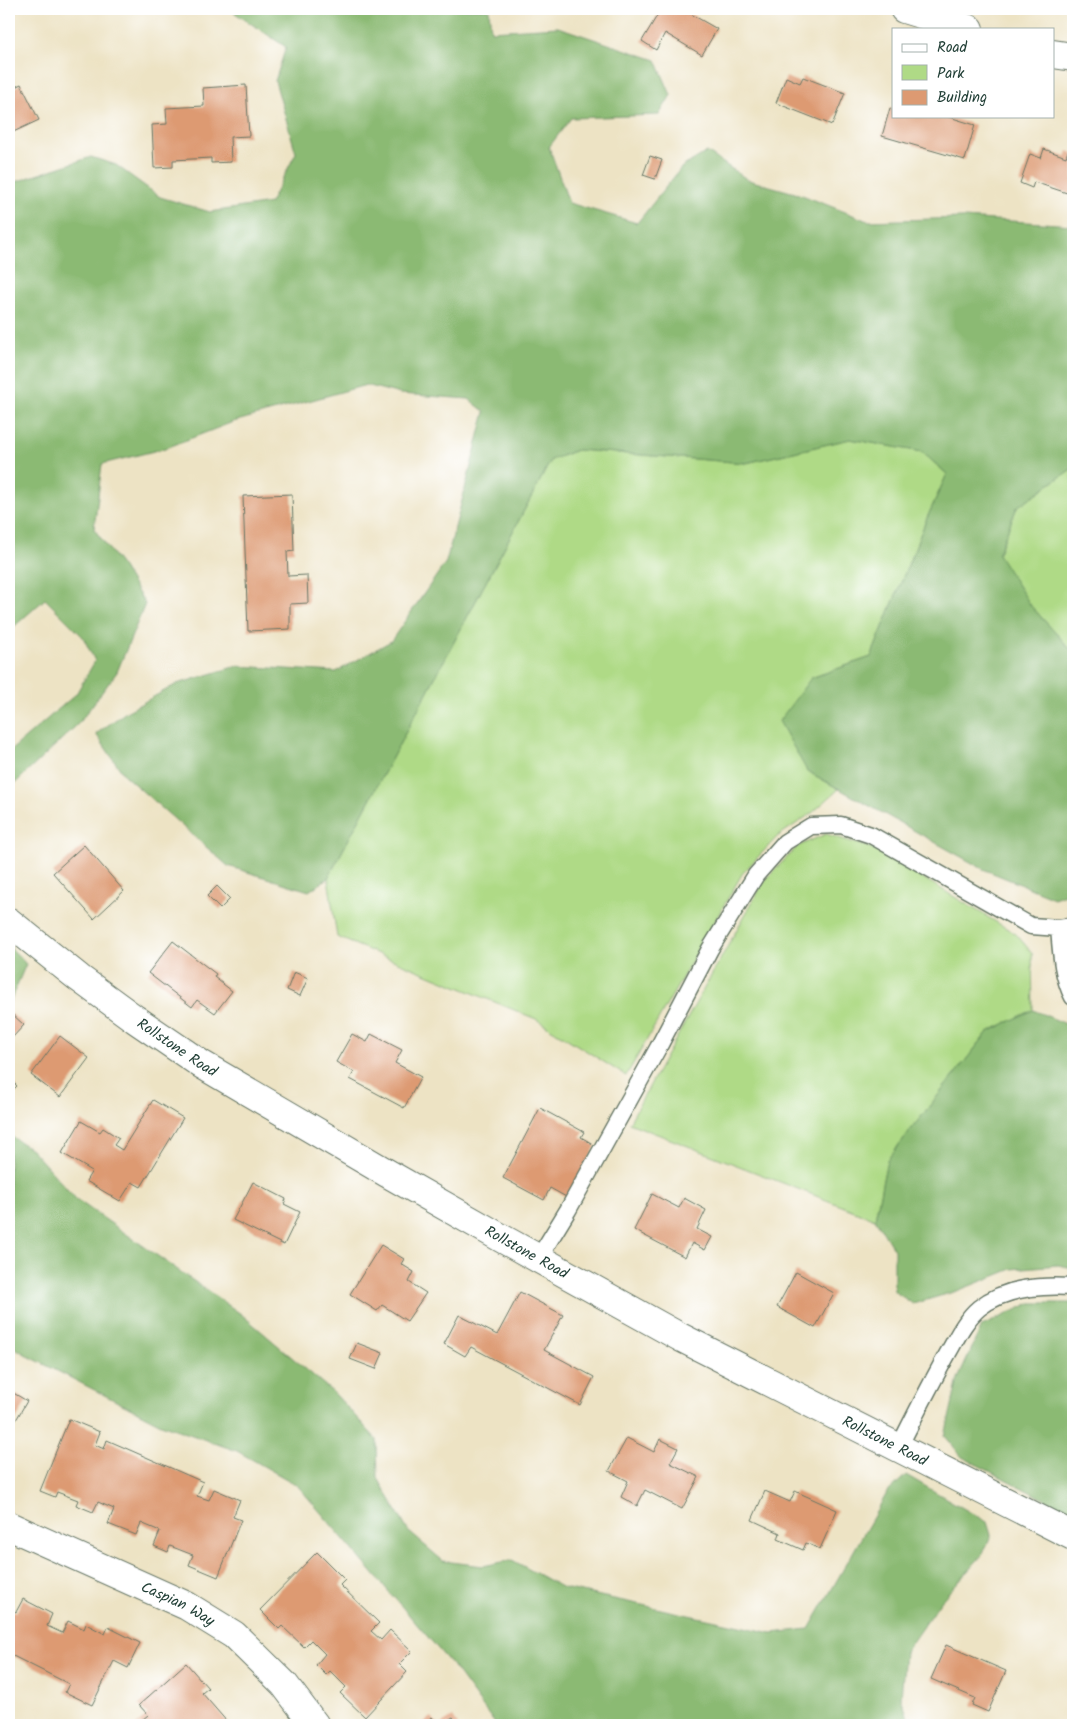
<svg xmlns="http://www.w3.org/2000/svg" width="1082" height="1734" viewBox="0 0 1082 1734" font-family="Kalam,sans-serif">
<rect width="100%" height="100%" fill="#fff"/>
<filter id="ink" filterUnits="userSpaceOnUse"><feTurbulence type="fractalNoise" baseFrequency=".02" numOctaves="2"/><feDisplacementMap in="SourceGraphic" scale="10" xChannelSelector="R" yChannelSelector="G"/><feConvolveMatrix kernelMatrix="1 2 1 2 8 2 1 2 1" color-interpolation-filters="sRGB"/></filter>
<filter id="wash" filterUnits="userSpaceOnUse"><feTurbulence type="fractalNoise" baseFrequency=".0096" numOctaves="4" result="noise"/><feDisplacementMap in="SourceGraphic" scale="20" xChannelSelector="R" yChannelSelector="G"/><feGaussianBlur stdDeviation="1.12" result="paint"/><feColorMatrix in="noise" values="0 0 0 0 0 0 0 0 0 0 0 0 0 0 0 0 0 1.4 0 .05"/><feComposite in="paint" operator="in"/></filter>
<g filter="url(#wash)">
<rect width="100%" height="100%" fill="#ede3c4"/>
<path fill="#afda86" stroke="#678c5d" d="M850,439L922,452L947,474L927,518L871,657L811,678L807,771L839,789L812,813L778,836L742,874L626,1076L536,1019L337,937L328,878L551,460L577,450L746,463Z
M1073,468V652L1031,606L998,555L1017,507Z
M826,834L875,849L1016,934L1032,953L1033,1010L988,1032L887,1160L875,1219L629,1123L764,881L798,846Z"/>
<path fill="#8bba73" stroke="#557c54" d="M229,9H489L491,31L558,27L656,60L671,95L659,115L571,118L549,147L569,203L637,223L682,167L707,152L748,180L802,195L868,221L963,218L1073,225V468L1017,507L998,554L1031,606L1073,652V891L1054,898L983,869L807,771L779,721L811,678L871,657L927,518L947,474L922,452L850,439L746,463L577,450L551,460L328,878L309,891L228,866L124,775L96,734L126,712L177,684L237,666L336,672L391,641L446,562L485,412L469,399L400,394L366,385L233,422L166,448L102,464L94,529L123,568L145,604L117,672L79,723L9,789V752L76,694L95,661L83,637L45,599L9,631V184L91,157L116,165L160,197L210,212L270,203L296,153L275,81L286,47Z
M9,946L26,964L9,1004Z
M1033,1010L1066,1024L1073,1030V1268L1058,1265L1012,1269L957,1291L913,1304L894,1291V1250L875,1219L887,1160L988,1032Z
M9,1135L31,1149L76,1199L241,1314L335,1394L377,1440L378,1478L408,1531L443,1561L483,1566L512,1560L563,1588L772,1633L809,1629L887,1493L906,1475L987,1522L991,1535L983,1554L940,1602L905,1652L901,1698L911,1725H496L452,1665L297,1485L237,1451L161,1424L30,1357L9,1344Z
M1031,1303H1073V1514L962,1457L945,1436L958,1379L982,1326Z"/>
<g id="blocks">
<path fill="#dd9a72" d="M661,9H673L676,11L677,9H682L717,29L702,55L665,33L656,50L642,41Z
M786,77L800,83L803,77L845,93L832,125L776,103Z
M21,84L39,120L9,134V90Z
M246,85L249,136L230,137L231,162L211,163V158L173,160V167L154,168L152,125L167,124L166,108L204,106L203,88Z
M890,108L893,109V116H946L975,125L965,160L882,136Z
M1044,149L1066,157L1068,151L1073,153V195L1034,182L1032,188L1020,183L1030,154L1041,158Z
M650,156L662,160L655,179L643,175Z
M292,494L294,551L287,552L288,576L307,575L308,603L290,604V629L248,631L243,496Z
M84,845L124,891L94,919L53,873Z
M217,886L230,899L220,909L207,896Z
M173,941L216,974L214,977L232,991L215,1013L197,1000L192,1007L148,973Z
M294,972L308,978L300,996L287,990Z
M12,1014L24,1025L12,1038L9,1035V1017Z
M352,1034L367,1042L371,1034L402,1050L395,1063L421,1077L404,1108L350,1079L354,1072L336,1062Z
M60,1036L89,1058L60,1097L31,1075Z
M9,1078L17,1086L9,1094Z
M153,1100L183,1118L141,1187L132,1182L120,1201L86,1181L92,1171L62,1153L81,1121L100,1132L103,1128L119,1138L114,1145L122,1150Z
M540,1108L584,1132L581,1137L596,1146L568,1198L550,1188L544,1200L503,1178Z
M253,1182L286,1199L284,1204L300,1212L284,1245L233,1220Z
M652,1194L679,1208L684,1198L706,1210L697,1229L712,1237L705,1250L692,1243L685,1257L634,1230Z
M381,1245L404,1259L401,1264L414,1272L409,1282L426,1293L407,1321L382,1305L377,1311L350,1294Z
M796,1272L834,1293L815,1328L777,1307Z
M520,1292L563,1315L544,1350L594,1377L580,1405L471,1347L465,1356L444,1344L459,1315L497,1335Z
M357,1343L383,1353L376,1369L350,1359Z
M10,1391L27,1401L9,1432V1393Z
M69,1419L100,1432L95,1445L104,1449L107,1440L203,1482L197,1496L209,1500L214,1489L240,1500L233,1517L241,1520L218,1577L189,1565L193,1555L170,1546L168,1552L154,1546L160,1531L141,1523L136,1535L108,1524L114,1509L98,1502L93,1512L76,1505L78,1500L57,1492L55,1497L40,1491Z
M627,1438L654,1452L660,1439L678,1448L670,1463L699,1477L682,1509L645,1490L637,1506L621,1497L628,1481L609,1471Z
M765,1491L790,1502L795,1491L837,1510L820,1549L806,1543L803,1550L778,1539L780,1533L752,1520Z
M317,1552L345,1580L340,1585L379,1623L371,1631L381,1640L390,1630L412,1651L399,1664L407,1672L365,1717L340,1693L346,1687L330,1671L326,1675L316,1665L325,1654L311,1640L304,1647L282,1626L279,1629L260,1610Z
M23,1599L52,1614L47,1626L62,1633L68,1621L84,1629L86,1624L105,1634L108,1627L140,1643L128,1668L114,1661L92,1705L65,1692L69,1684L9,1654V1608L16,1612Z
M946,1645L1006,1671L988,1712L972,1705L975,1698L931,1679Z
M186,1663L208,1688L202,1693L229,1724L227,1725H136L148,1715L139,1705Z
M432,1717L438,1725H420Z
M453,1717L458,1725H440Z"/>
</g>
</g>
<g filter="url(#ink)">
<use href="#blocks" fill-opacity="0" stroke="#677766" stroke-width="1"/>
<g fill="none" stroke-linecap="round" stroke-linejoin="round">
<defs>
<path id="lane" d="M1059,928C1061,952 1062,976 1073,997
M538,1259L568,1210L658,1048L710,949L756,875L785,842L811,826L841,825L871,835L1031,926L1059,928L1073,926
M899,1447C916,1413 933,1379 952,1346C959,1333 967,1318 979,1308C1005,1287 1041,1285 1073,1287"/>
<g id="street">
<path d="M904,9L969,29"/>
<path d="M1053,54L1073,57"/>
<path id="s1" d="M9,922L79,978L135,1019L201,1064L387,1173L503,1239L680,1337L1073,1536"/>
<path id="s2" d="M9,1526L187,1606L234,1635L284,1684L315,1725"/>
</g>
</defs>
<use href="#lane" stroke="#677766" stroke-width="19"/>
<use href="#street" stroke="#677766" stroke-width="30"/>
<use href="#lane" stroke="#fff" stroke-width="16"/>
<use href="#street" stroke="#fff" stroke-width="28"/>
</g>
</g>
<g text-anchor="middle" stroke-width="4.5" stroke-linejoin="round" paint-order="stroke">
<g font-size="15" fill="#1f3d34" stroke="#fff">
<text dy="5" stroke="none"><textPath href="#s1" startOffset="210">Rollstone Road</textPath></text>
<text dy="5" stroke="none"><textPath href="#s1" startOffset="615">Rollstone Road</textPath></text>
<text dy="5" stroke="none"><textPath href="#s1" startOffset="1020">Rollstone Road</textPath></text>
<text dy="5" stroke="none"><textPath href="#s2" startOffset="186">Caspian Way</textPath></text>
</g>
</g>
<rect width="1082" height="1734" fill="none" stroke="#fff" stroke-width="30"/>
<rect x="892" y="28" width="162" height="90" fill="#ffffff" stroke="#a5b1ae"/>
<rect x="902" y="44" width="25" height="8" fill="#ffffff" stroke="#a5b1ae"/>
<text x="937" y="52" font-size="15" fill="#1f3d34">Road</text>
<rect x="902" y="65" width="25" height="15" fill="#afda86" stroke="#a5b1ae"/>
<text x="937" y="78" font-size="15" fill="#1f3d34">Park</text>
<rect x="902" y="90" width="25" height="15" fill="#dd9a72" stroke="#a5b1ae"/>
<text x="937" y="102" font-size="15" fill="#1f3d34">Building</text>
</svg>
